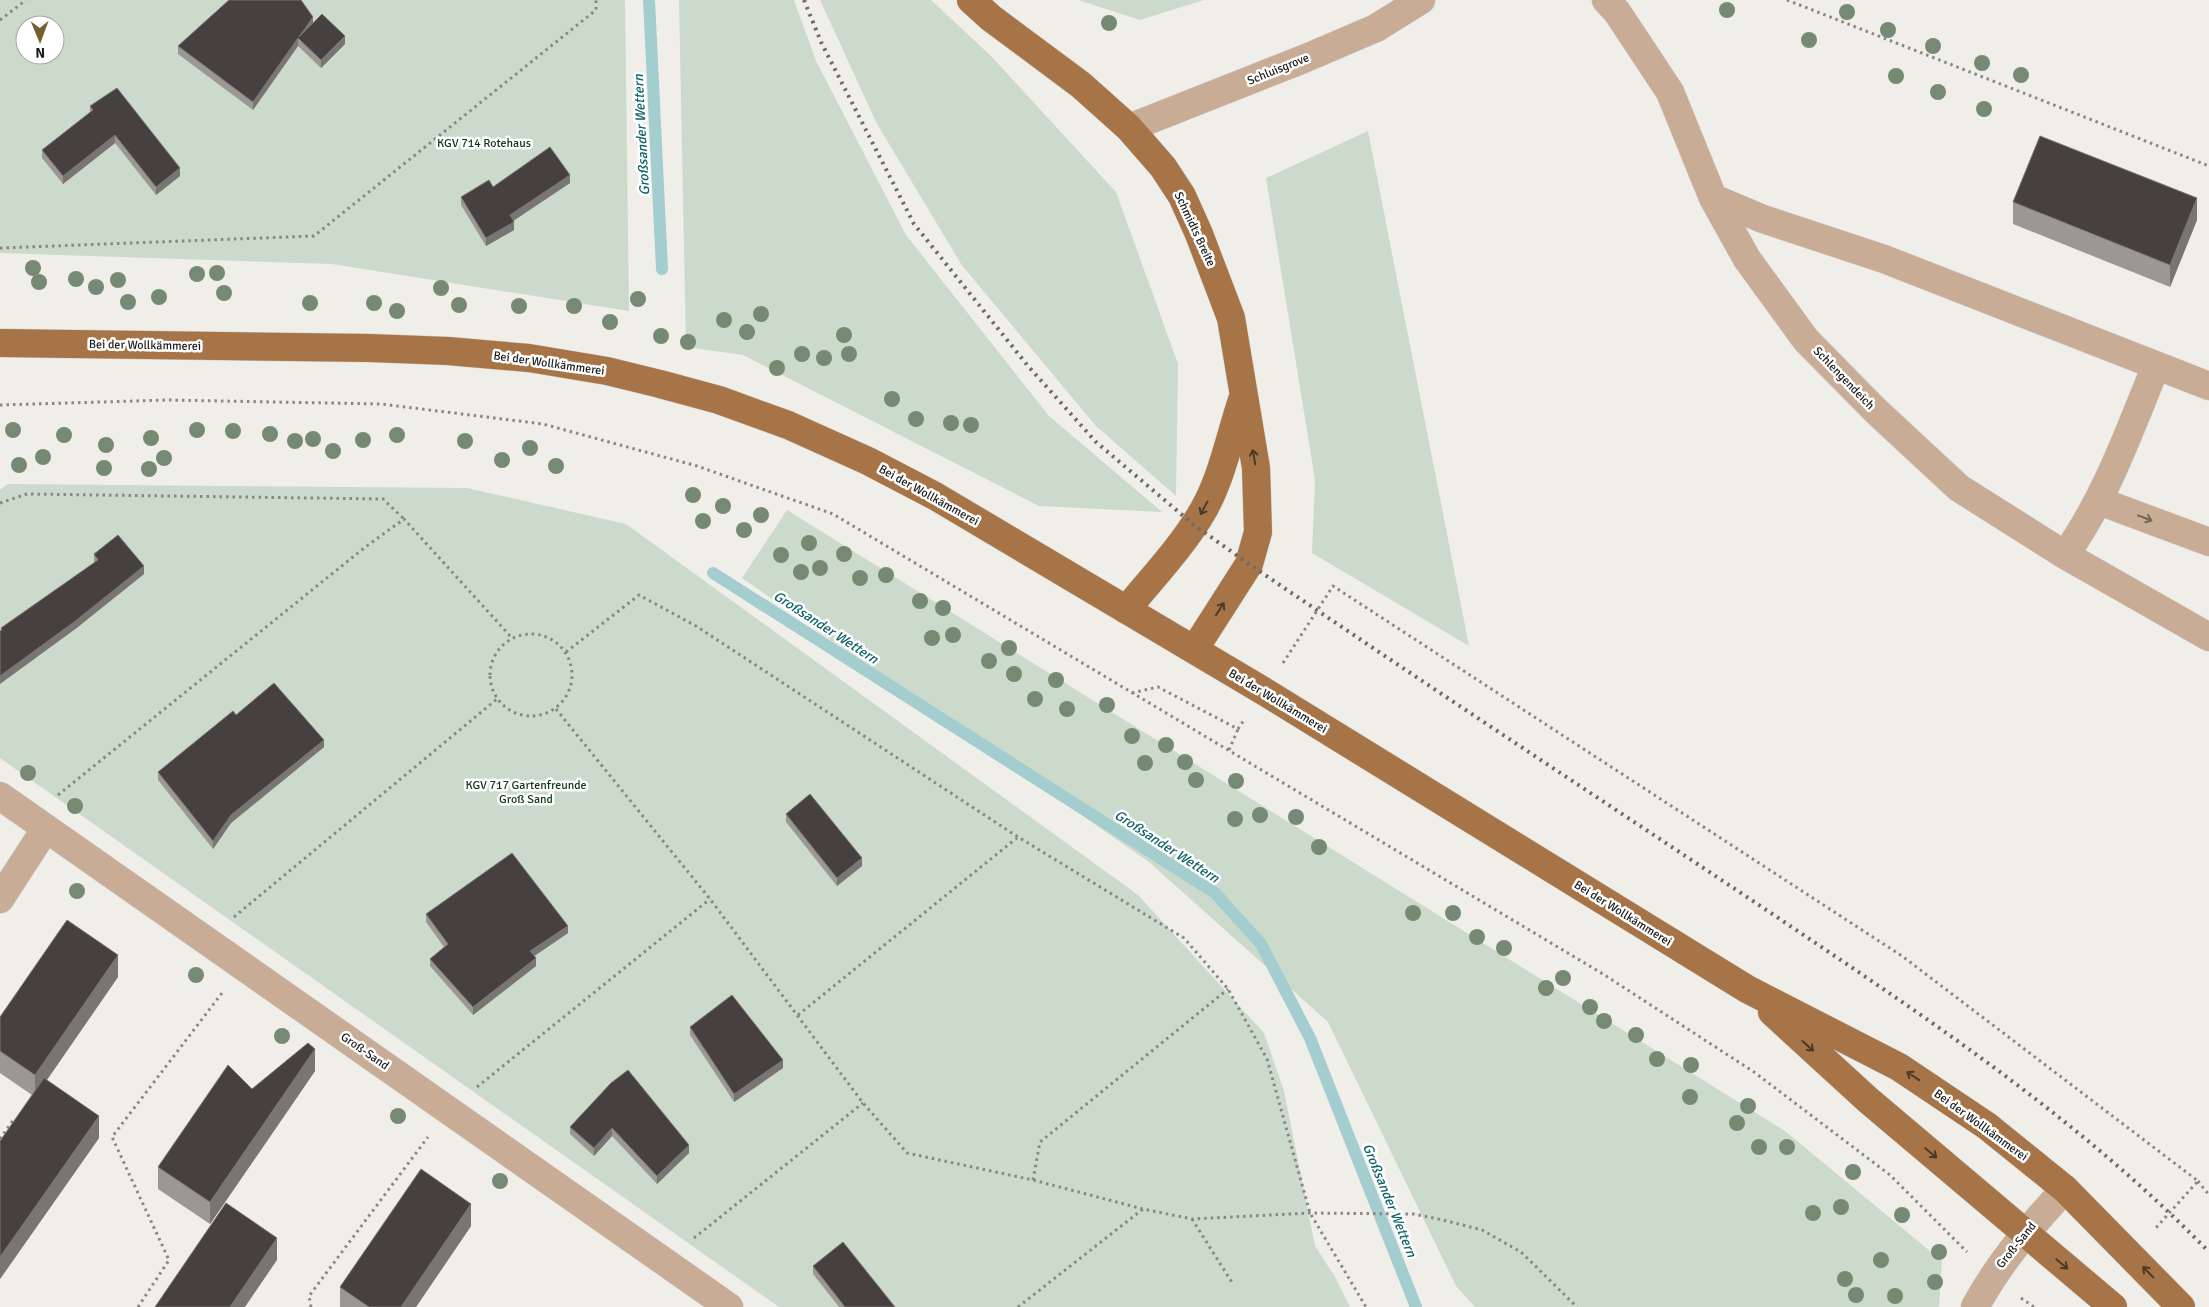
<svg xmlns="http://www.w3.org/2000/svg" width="2209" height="1307" viewBox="0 0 2209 1307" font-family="Signika,sans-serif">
<rect width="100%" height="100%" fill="#f0eee9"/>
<path fill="#cbdaca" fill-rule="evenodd" d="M0,0H625L629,311L332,264L0,253ZM25,25H55V55H25Z
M679,0H794L816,61L906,235L1049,416L1162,512L1039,506L743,355L686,347Z
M820,0H931L991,56L1116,192L1178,364L1176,496L1096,426L961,264L877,124Z
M1078,0H1204L1140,20Z
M1368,131L1469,646L1312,553L1315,480L1266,178Z
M8,484L467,488L626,524L1138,895L1264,1033L1284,1091L1315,1246L1334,1275L1350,1307H779L0,758V490Z
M787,510L1785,1131L1942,1261L1939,1307H1475L1456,1286L1328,1022L1149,862L742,578Z"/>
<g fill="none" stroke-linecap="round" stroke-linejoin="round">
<path stroke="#a3cdcf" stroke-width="12" d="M649,0L662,269
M713,573L1215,893L1261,944L1310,1038L1416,1307"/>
<defs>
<path id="minor" d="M1606,0L1617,12L1670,92L1713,198L1747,259L1806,340L1876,411L1959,488L2065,555L2209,637
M1129,128L1306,58L1376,28L1421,0
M1713,198L1763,219L1884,259L2209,386
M2099,501L2209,542
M2065,555C2106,498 2129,431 2156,366
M0,796L729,1307
M0,899L46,828
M1975,1307C2000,1261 2030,1227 2065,1189"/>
<path id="major" d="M971,0L991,18L1081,85L1129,128L1163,167L1182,196L1199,234L1231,318L1256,468L1258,532L1249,564L1194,650
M0,343L370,348L448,351L529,358L607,371L660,384L719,400L788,425L868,461L935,496L1265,692L1747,989L1899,1067L1987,1126L2065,1189L2181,1307
M1126,610C1152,578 1183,546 1204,509C1222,477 1230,436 1242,400
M1772,1012L1868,1100L2113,1307"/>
</defs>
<use href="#minor" stroke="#ceccc8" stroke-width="29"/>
<use href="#major" stroke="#ceccc8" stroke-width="29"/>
<path stroke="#888783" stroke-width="3" stroke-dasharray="2.5 4" stroke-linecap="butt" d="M1787,0L2209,166
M0,20L26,0
M0,248L314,236L596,10V0
M0,405L168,400L381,404L543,424L697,466L833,514L1603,974L1754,1072L1890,1175L1967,1252
M0,503L27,494L383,499L404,519
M490 675a41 41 0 1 1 82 0a41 41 0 1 1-82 0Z
M566,652L639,595L696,626L1018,837L1184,938L1228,989L1267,1059L1310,1213L1366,1307
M1283,663L1333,586L1902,956L2198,1181L2154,1230
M1132,693L1158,687L1238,729L1244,720
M556,709L710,899L863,1103L907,1153L1033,1180L1143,1209L1192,1219L1310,1213L1414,1214L1443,1220L1482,1230L1521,1252L1577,1307
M1229,750L1238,729
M58,795L364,548L404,519L512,638
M234,917L497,699
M798,1015L1018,837
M477,1087L710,899
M0,1139L14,1119L18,1122
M1033,1180L1040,1142L1228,989
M2198,1181L2209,1195
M1192,1219L1233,1284
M694,1238L863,1103
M2021,1298L2034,1307
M138,1307L169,1260L112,1137L222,993
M311,1307L309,1296L428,1137
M1018,1307L1143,1209"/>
<use href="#minor" stroke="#c9ac95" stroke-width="28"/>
<use href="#major" stroke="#a67446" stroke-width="28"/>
<path stroke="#6c6b68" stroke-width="4" stroke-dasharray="2.5 5" stroke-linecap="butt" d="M804,0L821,42L914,224L1028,366L1096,442L1194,525L1249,564C1416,678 1585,789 1753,901C1912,1008 2075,1114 2209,1252"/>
</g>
<g fill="#768973">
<circle cx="1727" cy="10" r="8"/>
<circle cx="1847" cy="12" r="8"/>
<circle cx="1109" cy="23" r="8"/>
<circle cx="1888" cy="30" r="8"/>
<circle cx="1809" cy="40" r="8"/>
<circle cx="1933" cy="46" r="8"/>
<circle cx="1982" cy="63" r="8"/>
<circle cx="2021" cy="75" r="8"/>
<circle cx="1896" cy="76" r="8"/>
<circle cx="1938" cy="92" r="8"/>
<circle cx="1984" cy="109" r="8"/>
<circle cx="33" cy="268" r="8"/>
<circle cx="217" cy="273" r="8"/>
<circle cx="197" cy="274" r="8"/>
<circle cx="76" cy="279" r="8"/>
<circle cx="118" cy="280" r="8"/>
<circle cx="39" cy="282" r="8"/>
<circle cx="96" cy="287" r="8"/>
<circle cx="441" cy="288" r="8"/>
<circle cx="224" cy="293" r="8"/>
<circle cx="159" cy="297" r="8"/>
<circle cx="638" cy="299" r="8"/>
<circle cx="128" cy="302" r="8"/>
<circle cx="310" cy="303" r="8"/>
<circle cx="374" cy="303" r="8"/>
<circle cx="459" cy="305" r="8"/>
<circle cx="519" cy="306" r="8"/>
<circle cx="574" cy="306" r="8"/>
<circle cx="397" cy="311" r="8"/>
<circle cx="761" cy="314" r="8"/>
<circle cx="724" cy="320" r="8"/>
<circle cx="610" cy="322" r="8"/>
<circle cx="747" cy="332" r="8"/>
<circle cx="844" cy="335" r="8"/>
<circle cx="661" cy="336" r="8"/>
<circle cx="688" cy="342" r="8"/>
<circle cx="802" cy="354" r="8"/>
<circle cx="849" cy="354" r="8"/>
<circle cx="824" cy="358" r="8"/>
<circle cx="777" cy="368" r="8"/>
<circle cx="892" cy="399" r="8"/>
<circle cx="916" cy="419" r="8"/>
<circle cx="951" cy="423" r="8"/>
<circle cx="971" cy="425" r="8"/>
<circle cx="13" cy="430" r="8"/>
<circle cx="197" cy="430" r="8"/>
<circle cx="233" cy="431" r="8"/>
<circle cx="270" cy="434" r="8"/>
<circle cx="64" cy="435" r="8"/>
<circle cx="397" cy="435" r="8"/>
<circle cx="151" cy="438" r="8"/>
<circle cx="313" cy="439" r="8"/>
<circle cx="363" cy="440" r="8"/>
<circle cx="295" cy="441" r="8"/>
<circle cx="465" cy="441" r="8"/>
<circle cx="106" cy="445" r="8"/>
<circle cx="530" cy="448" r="8"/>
<circle cx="333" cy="451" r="8"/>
<circle cx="43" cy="457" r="8"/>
<circle cx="164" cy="458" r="8"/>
<circle cx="502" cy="460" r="8"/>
<circle cx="19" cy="465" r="8"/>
<circle cx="556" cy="466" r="8"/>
<circle cx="104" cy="468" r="8"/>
<circle cx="149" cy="469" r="8"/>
<circle cx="693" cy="495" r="8"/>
<circle cx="723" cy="506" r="8"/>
<circle cx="761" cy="515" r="8"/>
<circle cx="703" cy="521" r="8"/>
<circle cx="744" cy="530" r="8"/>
<circle cx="809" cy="543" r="8"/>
<circle cx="844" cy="554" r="8"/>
<circle cx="781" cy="555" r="8"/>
<circle cx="820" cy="568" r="8"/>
<circle cx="801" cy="572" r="8"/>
<circle cx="886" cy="575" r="8"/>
<circle cx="860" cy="578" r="8"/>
<circle cx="920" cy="601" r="8"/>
<circle cx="943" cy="608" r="8"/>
<circle cx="953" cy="635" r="8"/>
<circle cx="932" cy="638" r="8"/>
<circle cx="1009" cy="648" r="8"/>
<circle cx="989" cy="661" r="8"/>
<circle cx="1014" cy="674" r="8"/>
<circle cx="1056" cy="680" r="8"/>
<circle cx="1035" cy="699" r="8"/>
<circle cx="1107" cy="705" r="8"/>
<circle cx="1067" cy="709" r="8"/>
<circle cx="1132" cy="736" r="8"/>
<circle cx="1166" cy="745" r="8"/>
<circle cx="1185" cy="762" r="8"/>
<circle cx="1145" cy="763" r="8"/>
<circle cx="28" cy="773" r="8"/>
<circle cx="1196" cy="780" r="8"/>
<circle cx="1236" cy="781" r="8"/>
<circle cx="75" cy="806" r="8"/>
<circle cx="1260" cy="815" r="8"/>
<circle cx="1296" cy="817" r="8"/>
<circle cx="1235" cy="819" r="8"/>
<circle cx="1319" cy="847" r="8"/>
<circle cx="77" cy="891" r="8"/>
<circle cx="1413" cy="913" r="8"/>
<circle cx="1453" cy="913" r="8"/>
<circle cx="1477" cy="937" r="8"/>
<circle cx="1504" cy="948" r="8"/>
<circle cx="196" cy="975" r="8"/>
<circle cx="1563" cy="978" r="8"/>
<circle cx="1546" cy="988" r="8"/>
<circle cx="1590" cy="1007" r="8"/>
<circle cx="1604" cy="1021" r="8"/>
<circle cx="1636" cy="1035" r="8"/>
<circle cx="282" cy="1036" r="8"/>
<circle cx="1657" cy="1059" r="8"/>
<circle cx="1691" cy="1065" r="8"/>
<circle cx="1690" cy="1097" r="8"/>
<circle cx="1748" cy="1106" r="8"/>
<circle cx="398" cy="1116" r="8"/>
<circle cx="1737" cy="1123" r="8"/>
<circle cx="1759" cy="1147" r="8"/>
<circle cx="1787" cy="1147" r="8"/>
<circle cx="1853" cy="1172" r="8"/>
<circle cx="500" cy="1181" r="8"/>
<circle cx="1841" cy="1207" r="8"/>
<circle cx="1813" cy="1213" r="8"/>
<circle cx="1902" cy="1215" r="8"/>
<circle cx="1939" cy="1252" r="8"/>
<circle cx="1881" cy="1260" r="8"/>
<circle cx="1845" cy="1279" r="8"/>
<circle cx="1935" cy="1282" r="8"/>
<circle cx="1856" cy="1295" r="8"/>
<circle cx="1895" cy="1296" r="8"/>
</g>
<path fill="#9b9894" d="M313,23L345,44L321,68L298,46L253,110L178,54V46Z
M90,106L180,176L156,195L115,143L63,184L42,158V150L90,112Z
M570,183L513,221L514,230L486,246L461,205V197L493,187Z
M2013,202L2197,220L2170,287L2013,224Z
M94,554L144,574L74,630H1V628L94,563Z
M236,715L324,747L231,823L213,849L158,780V772Z
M786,814L862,866L837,886L786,822Z
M426,914L568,933L534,956L536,966L473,1015L430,966V959L444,947L426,922Z
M118,977L47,1080L99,1138L0,1279V1141L32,1095L0,1073V1017Z
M690,1027L783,1068L734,1102L690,1035Z
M315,1071L210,1224L158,1189V1167L252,1089Z
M611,1083L689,1153L657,1184L612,1136L594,1156L570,1134V1127Z
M471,1226L416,1307H340V1287Z
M813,1266L895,1307H839L813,1274Z"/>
<path fill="#797573" d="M313,17V25L299,37Z
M345,36V44L321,68V60Z
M298,38V46L253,110V102Z
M115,135V143L63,184V176Z
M180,168V176L156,195V187Z
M570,175V183L510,223V215Z
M2197,198V220L2170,287V265Z
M514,222V230L486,246V238Z
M144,566V574L74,630L0,684V676Z
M324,740V747L231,823L213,849V841L231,815Z
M862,858V866L837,886V878Z
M568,926V933L530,959V951Z
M118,955V977L35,1097V1075Z
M536,958V966L473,1015V1007Z
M315,1049V1071L210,1224V1202Z
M783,1060V1068L734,1102V1094Z
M99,1116V1138L0,1279V1257Z
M612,1128V1136L594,1156V1148Z
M689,1145V1153L657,1184V1176Z
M471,1204V1226L416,1307H401Z
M277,1238V1260L245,1307H230Z"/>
<path fill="#464140" stroke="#797573" d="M229,0H301L313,17L299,37L322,14L345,36L321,60L298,38L253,102L178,46Z
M117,88L180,168L156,187L115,135L63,176L42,150L93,110L90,106Z
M2040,136L2197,198L2170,265L2013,202Z
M550,147L570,175L510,215L514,222L486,238L461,197L489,180L493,187Z
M118,535L144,566L74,622L0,676V631L2,630L1,628L98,560L94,554Z
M274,683L324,740L231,815L213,841L158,772L233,711L236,715Z
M810,794L862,858L837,878L786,814Z
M512,853L568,926L530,951L536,958L473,1007L430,959L448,944L426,914Z
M67,920L118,955L35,1075L0,1051V1017Z
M732,995L783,1060L734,1094L690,1027Z
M308,1043L315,1049L210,1202L158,1167L228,1065L252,1089Z
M628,1070L689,1145L657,1176L612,1128L594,1148L570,1127L611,1083Z
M44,1078L99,1116L0,1257V1141Z
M421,1169L471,1204L401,1307H369L340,1287Z
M226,1203L277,1238L230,1307H155Z
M843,1242L895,1307H845L813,1266Z"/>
<defs><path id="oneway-shaft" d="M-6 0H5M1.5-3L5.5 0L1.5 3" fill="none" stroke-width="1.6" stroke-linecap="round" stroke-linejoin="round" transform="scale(1.25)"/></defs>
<g stroke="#4c3a29">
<use href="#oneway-shaft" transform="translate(1254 457) rotate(-100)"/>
<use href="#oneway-shaft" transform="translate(1204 508) rotate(118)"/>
<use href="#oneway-shaft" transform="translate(1220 609) rotate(-57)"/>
<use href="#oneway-shaft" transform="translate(1808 1046) rotate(42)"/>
<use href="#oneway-shaft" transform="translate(1913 1076) rotate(-146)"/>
<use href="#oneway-shaft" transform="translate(1931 1153) rotate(40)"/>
<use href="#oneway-shaft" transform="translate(2062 1264) rotate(40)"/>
<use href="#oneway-shaft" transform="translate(2148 1272) rotate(-134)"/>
</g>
<use stroke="#726457" href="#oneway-shaft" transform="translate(2145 518) rotate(21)"/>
<g text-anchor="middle" stroke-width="5" stroke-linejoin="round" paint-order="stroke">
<g font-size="12" fill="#1b1b19" stroke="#fff">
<text transform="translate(1278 69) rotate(-22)" y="4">Schluisgrove</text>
<text transform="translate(1195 229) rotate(65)" y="4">Schmidts Breite</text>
<text transform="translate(145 345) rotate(1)" y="4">Bei der Wollkämmerei</text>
<text transform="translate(549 363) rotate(8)" y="4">Bei der Wollkämmerei</text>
<text transform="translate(1844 378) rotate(46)" y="4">Schlengendeich</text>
<text transform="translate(929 495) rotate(29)" y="4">Bei der Wollkämmerei</text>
<text transform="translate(1278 701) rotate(31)" y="4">Bei der Wollkämmerei</text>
<text transform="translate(1623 913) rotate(32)" y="4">Bei der Wollkämmerei</text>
<text transform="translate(365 1051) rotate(35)" y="4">Groß-Sand</text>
<text transform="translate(1981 1125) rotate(36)" y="4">Bei der Wollkämmerei</text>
<text transform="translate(2016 1245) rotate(-51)" y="4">Groß-Sand</text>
</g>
<g font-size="12" fill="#123713" stroke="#fff">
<text x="484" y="147">KGV 714 Rotehaus</text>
<text x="526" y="789">KGV 717 Gartenfreunde<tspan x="526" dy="14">Groß Sand</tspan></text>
</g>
<g font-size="14" font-style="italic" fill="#0e6467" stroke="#fff">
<text transform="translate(641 135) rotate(-93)" y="5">Großsander Wettern</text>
<text transform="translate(826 627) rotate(33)" y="5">Großsander Wettern</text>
<text transform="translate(1167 846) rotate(33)" y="5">Großsander Wettern</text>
<text transform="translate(1390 1200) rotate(68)" y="5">Großsander Wettern</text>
</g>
</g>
<g transform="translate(40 40) rotate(179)"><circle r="24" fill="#ffffff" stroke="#a4a4a3"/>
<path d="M0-4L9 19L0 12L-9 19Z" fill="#755f2f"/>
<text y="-8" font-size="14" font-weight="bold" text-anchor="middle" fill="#1b1b19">N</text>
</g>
</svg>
